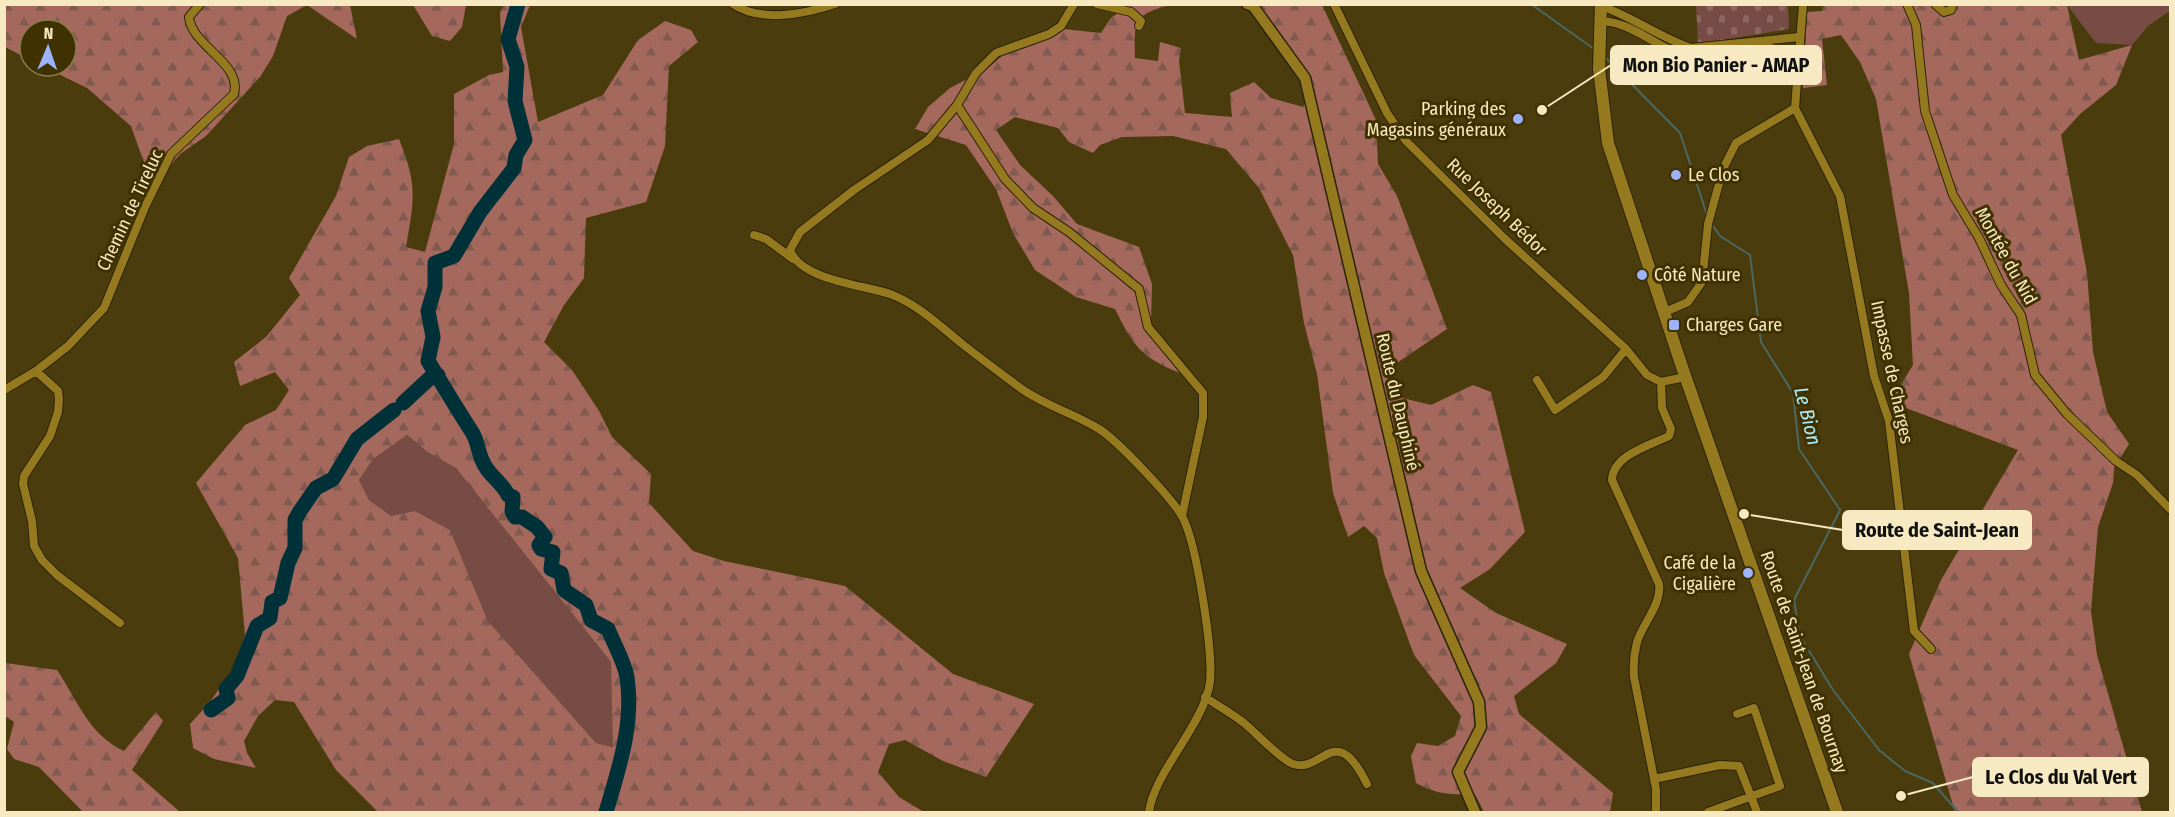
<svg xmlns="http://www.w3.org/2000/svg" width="2175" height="817" viewBox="0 0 2175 817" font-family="'Fira Sans Condensed',sans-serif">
<defs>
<pattern id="forest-firs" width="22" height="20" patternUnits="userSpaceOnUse" patternTransform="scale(1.5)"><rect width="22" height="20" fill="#a5685d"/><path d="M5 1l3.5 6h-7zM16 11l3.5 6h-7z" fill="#815a4f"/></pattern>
<pattern id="cemetery-stones" width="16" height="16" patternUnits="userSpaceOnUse" patternTransform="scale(1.5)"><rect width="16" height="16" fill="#764c45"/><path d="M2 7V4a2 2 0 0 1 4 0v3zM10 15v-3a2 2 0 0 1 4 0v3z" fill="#8a665e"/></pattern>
</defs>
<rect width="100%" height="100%" fill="#4b3c0d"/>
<path fill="#764c45" d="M2067,5H2170V11L2148,26L2132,45L2096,43Z
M407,435L429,453L456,468L611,662L614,747L596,743L488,621L450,530L415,511L391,516L369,500L359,480L373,459Z"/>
<path fill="url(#forest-firs)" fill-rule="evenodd" d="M4,5H350L357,39L307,5L287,16L273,56L260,77L206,136L180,154L156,183L143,160L131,126L87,88L42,66H66V30H30V60L5,47Z
M413,5H466L462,27L450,41L432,36Z
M504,5H530L521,27L538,122L603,95L638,40L665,21L691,30L698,42L669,66L665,146L646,202L586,218L584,278L564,305L544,342L572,370L599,411L612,437L651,474L649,503L693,551L724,561L845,586L953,674L1034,704L986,777L943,761L905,740L889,744L878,772L899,797L924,812H378L336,770L294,702L275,700L258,716L244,741L247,753L256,768L214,759L193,748L190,724L210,702L234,667L245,635L238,558L196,483L245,425L276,410L289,390L275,372L240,386L234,362L266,337L300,295L289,278L336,196L349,157L367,146L399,139C418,186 414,199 406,247L425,252L454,144V94L489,75L503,72L500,13ZM407,435L429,453L456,468L611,662L613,747L596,743L488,621L450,530L415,511L391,516L369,500L359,480L373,459Z
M1129,5H1171C1134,14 1134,20 1135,58L1158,61L1160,42L1181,48L1179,61L1185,113L1232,117L1230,93L1254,82L1271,98L1303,107L1315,91L1276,27L1254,5H1322L1376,120L1378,164L1397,196L1447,329L1385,371L1394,396L1431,405L1473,385L1491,392L1525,532L1490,569L1460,588L1496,613L1567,644L1556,663L1514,696L1519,714L1613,793L1610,812H1484L1474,793C1452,796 1436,794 1416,783L1411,756L1417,743L1438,746L1455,736L1461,716L1414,655L1384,573L1377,538L1364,526L1348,537L1333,493L1317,374L1304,323L1293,255L1259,188L1226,149L1173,136L1122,137L1100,145L1093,153L1069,142L1058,128L1015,117L996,130L1020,165L1053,196L1077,224L1139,247L1152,284L1151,322L1180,373C1140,357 1133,345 1115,309L1076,297L1035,270L1013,233L996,189L966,145L915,129L928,107L950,88L987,69L1004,54L1063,29L1101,33L1111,18Z
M1824,5H2067L2079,60L2132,45L2116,85L2080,114L2061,135L2087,273L2093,352L2107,412L2129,444L2114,468L2113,483L2098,527L2091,611L2097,655L2142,812H1955L1909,654L1941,580L2018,450L1890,402L1913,365L1909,293L1876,99L1860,62L1841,35L1822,39L1827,85L1803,88L1807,12L1822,11Z
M5,663L57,670C78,701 88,734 124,751L156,712L163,721L132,770L180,812H83L39,767L14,759L7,749L14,722L5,716Z"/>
<path fill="url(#cemetery-stones)" d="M1696,5H1788L1789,29L1698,44Z"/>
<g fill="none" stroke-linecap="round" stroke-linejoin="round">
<path stroke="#4b6861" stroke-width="2" d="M1531,4L1594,49
M1604,56L1680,133L1708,218
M1711,223L1720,236L1750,255L1761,342L1793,393L1799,449L1840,510L1794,600L1800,636L1833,690L1879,750L1905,771L1933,783L1958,812"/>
<path stroke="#013138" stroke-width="15" d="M518,4L508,39L517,67L515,101L525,140L516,155L514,168L480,212L454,256L435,263V287L428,311L433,337L428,361C443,385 457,409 472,432C478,441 478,453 483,462C488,475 502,482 508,495L513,497L512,512L515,517H522L537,527L545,537L539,545L541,549L553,552L551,569L561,573L564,590L586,605L591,620L608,629C614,644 624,661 627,677C634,724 619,768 606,812
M403,403L431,377L438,375
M211,710L228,698L226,689L237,676L257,626L270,618L272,602L280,598L288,563L295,548V520L300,511L316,488L333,479L357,439L394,410"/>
<defs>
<path id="minor" d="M733,4C761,23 805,14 835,4
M1074,4L1061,26L1049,34L996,53L976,73L957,105L928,140L854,190L800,232L790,250C800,280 864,285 890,294C917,304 939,325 961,343C980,358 999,372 1019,387C1043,405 1073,413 1099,429C1117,440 1173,499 1183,518C1197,546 1213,650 1210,682C1204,725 1154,772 1149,812
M1097,4L1131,12L1141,21L1139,26
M1334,4L1387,113L1406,141L1504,238L1626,349L1647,375L1661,382L1685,377
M1907,4L1916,25L1925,111L1953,195L1979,238L2001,285L2021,315L2035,375L2067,414L2116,461L2137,475L2170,509
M1935,4L1944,12L1951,10L1953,4
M1601,6C1633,17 1659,37 1691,48L1799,37
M1600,21C1634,22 1655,48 1687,56C1701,60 1719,55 1733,53C1749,50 1760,49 1773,40
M957,105L1005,179L1033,208L1069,232L1139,289L1148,327L1203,393V417L1182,516
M1795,108L1840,196L1874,376L1889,421L1914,631L1931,649
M1795,108L1803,4
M754,235L766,239L793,259
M1665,312L1688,302L1702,282L1708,224L1723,169L1736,143L1795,108
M36,371L58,391L59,399L58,412L50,436L24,476L23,484L32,521L34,546L42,560L57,575L120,623
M1537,380L1555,410L1603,377L1626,349
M4,390L36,371L68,346L104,308L145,207L171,154L234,94C242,62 192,47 189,17L200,4
M1205,697C1218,706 1231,713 1244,723C1255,732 1281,760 1293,764C1322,774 1335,719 1367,784
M1654,779L1720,765L1739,766L1757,812
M1656,812V789L1634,677C1633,665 1634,654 1637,642C1643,623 1662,604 1659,584L1612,480C1613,455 1649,446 1669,436L1671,429L1662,408L1661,382
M1708,812L1780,786L1754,708L1737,714"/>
<path id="tertiary" d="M1247,4L1253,6L1305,78L1421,571L1479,702L1481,727L1458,772L1475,812"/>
<path id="secondary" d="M1601,4L1599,69L1608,143L1682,367L1837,812"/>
</defs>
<use href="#minor" stroke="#2c2308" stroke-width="10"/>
<use href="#tertiary" stroke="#2c2308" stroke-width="13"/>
<use href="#secondary" stroke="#2c2308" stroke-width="14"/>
<use href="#minor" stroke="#95791f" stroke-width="8"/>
<use href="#tertiary" stroke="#95791f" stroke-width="10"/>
<use href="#secondary" stroke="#95791f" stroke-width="12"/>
</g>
<g fill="#9db4fd" stroke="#403100" stroke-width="2">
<circle cx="1518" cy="119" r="6"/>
<circle cx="1676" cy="175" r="6"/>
<circle cx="1642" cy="275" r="6"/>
<rect x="1668" y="319" width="12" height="12" rx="3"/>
<circle cx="1748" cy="573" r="6"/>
</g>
<g text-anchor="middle" stroke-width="6" stroke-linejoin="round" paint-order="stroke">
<g font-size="18" fill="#f7e9c1" stroke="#403100" text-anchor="start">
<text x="1506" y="115" text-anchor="end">Parking des<tspan x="1506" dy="21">Magasins généraux</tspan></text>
<text x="1688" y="181">Le Clos</text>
<text x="1654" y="281">Côté Nature</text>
<text x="1686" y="331">Charges Gare</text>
<text x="1736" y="569" text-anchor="end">Café de la<tspan x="1736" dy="21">Cigalière</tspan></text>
</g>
<g font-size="18" fill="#f7e9c1" stroke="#403100">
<text transform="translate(1497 207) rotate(44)" y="6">Rue Joseph Bédor</text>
<text transform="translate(130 210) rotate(-65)" y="6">Chemin de Tireluc</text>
<text transform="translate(2006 256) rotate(61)" y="6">Montée du Nid</text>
<text transform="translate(1892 372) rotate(78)" y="6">Impasse de Charges</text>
<text transform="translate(1398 402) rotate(77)" y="6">Route du Dauphiné</text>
<text transform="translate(1804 662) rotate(71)" y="6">Route de Saint-Jean de Bournay</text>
</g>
<g font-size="20" font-style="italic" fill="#abecf8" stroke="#403100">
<text transform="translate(1808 416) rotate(76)" y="7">Le Bion</text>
</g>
</g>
<path fill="none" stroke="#f7e9c1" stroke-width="2" d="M1542 110L1611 65M1744 514L1843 530M1901 796L1973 777"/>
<g fill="#f7e9c1" stroke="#403100" stroke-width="2">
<circle cx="1542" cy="110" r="6"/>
<circle cx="1744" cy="514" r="6"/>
<circle cx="1901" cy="796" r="6"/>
</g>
<g fill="#f7e9c1" stroke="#f7e9c1" stroke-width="2">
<rect x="1611" y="46" width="210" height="38" rx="6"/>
<rect x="1843" y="511" width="188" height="38" rx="6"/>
<rect x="1973" y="758" width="175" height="38" rx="6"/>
</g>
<g font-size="20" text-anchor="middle" font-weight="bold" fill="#111">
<text x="1716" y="72">Mon Bio Panier - AMAP</text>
<text x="1937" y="537">Route de Saint-Jean</text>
<text x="2061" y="784">Le Clos du Val Vert</text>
</g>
<rect width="2175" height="817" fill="none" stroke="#f7e9c1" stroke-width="12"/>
<g transform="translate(48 48) rotate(2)"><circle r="28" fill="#403100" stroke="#897b4d" stroke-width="1.5"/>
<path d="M0-4.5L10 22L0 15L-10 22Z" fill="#9db4fd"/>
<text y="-9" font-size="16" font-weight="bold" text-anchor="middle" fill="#f7e9c1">N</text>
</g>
</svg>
